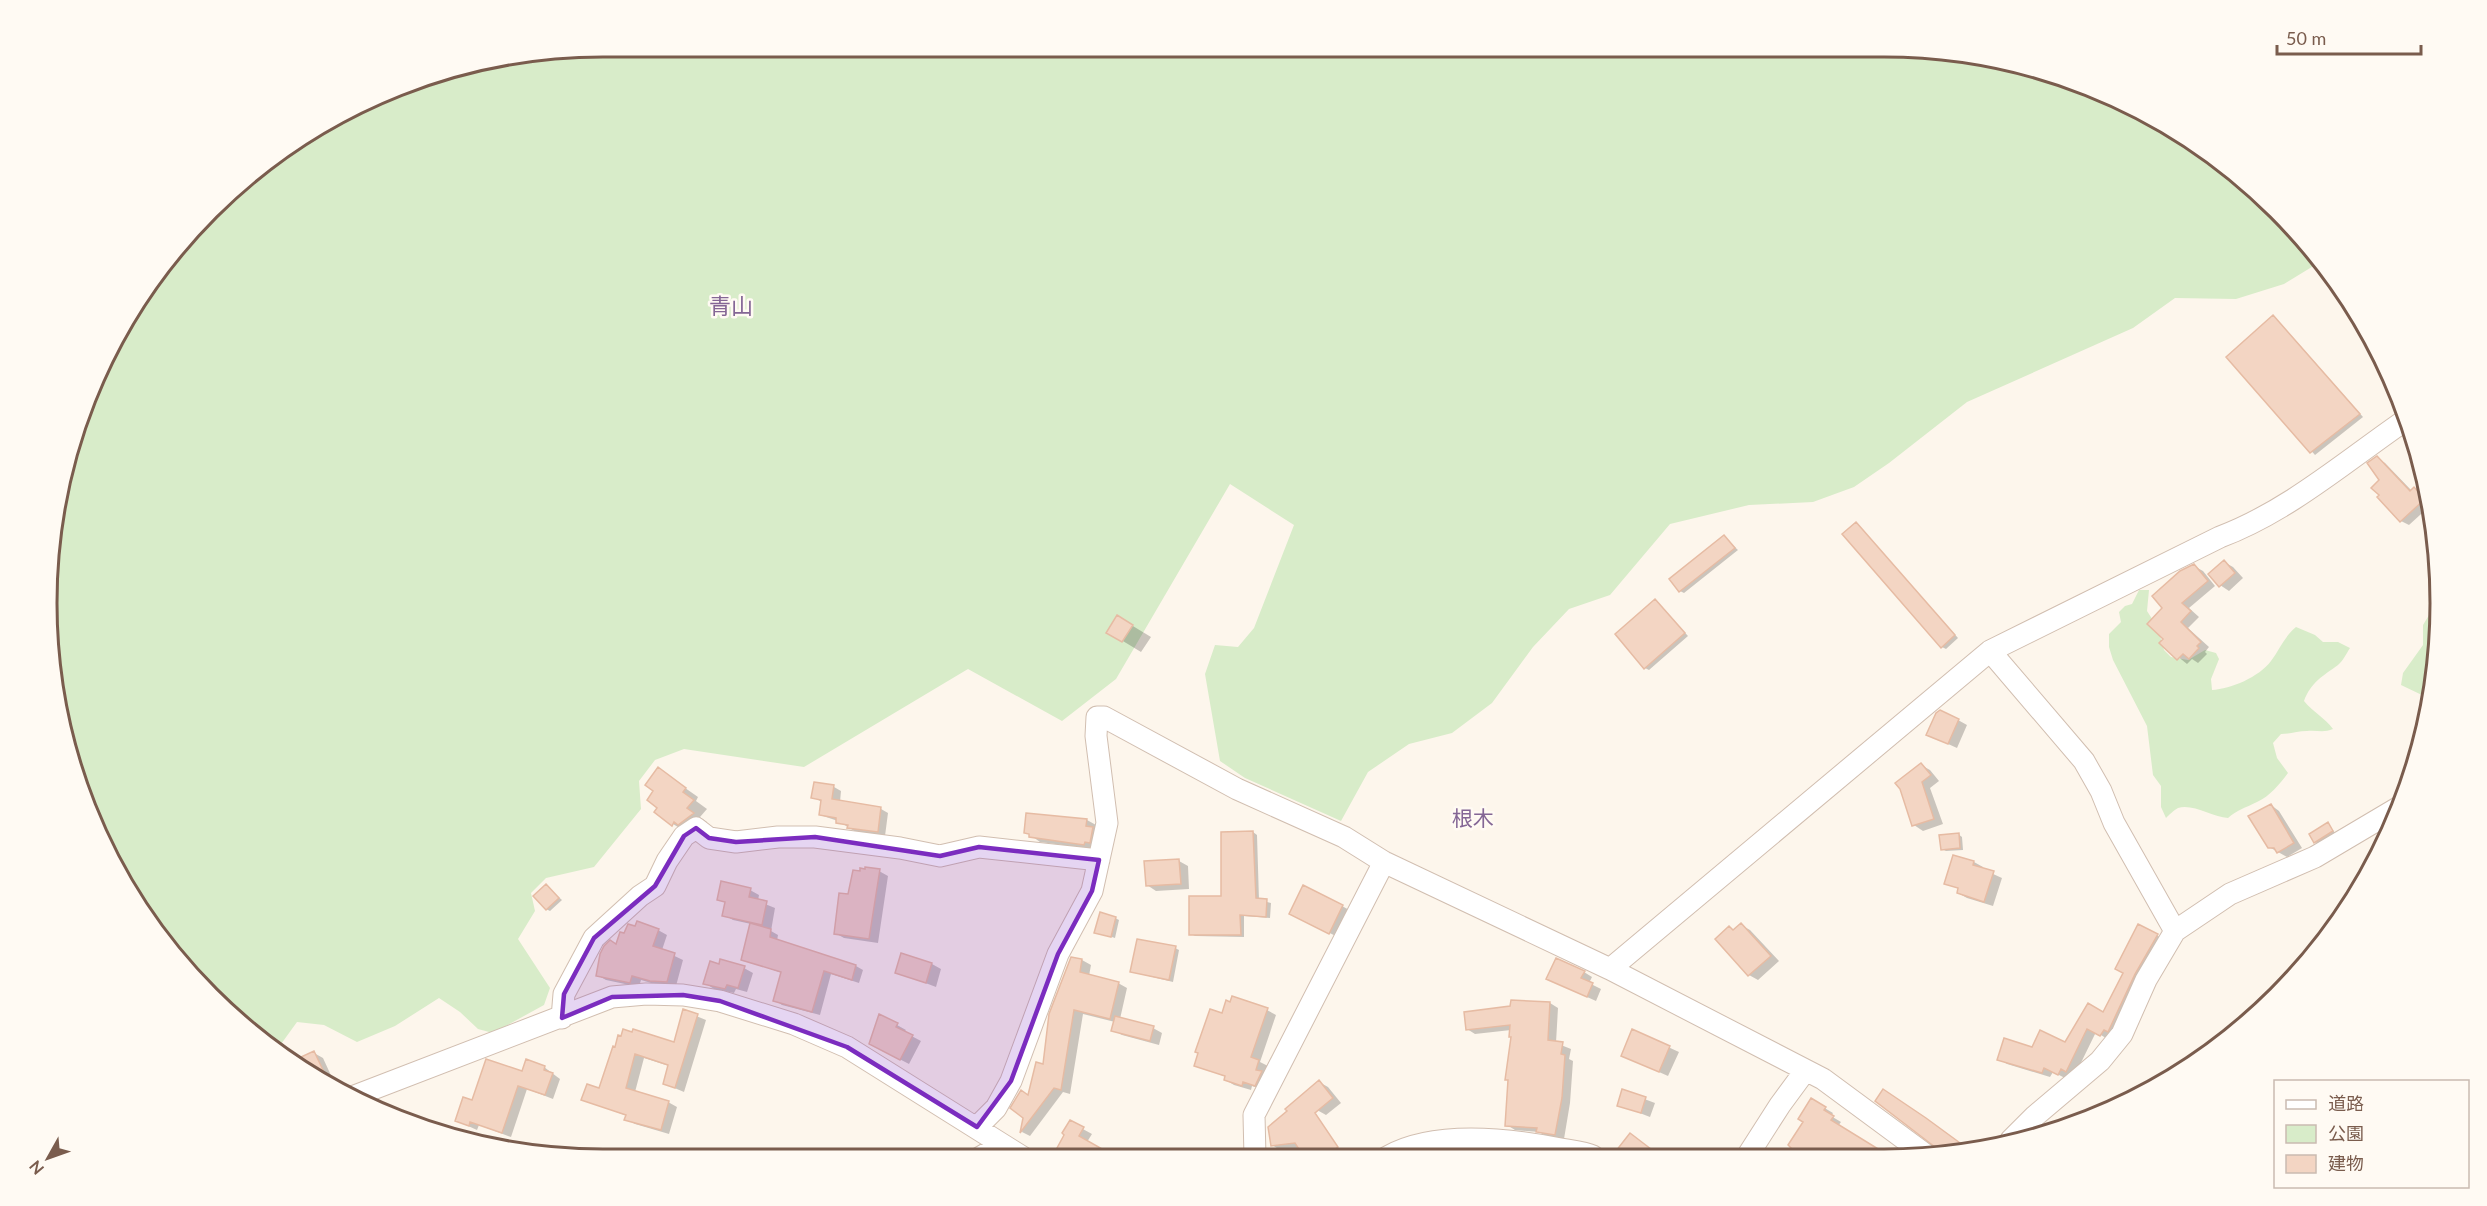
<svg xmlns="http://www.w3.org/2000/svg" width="2487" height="1206" viewBox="0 0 2487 1206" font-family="Lato,'Noto Sans JP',sans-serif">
<rect width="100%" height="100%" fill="#fdf6ec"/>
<path fill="#d8ecc9" d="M603,47H1884L1993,57L2097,89L2193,140L2278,210L2320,262L2284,284L2236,299L2175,298L2133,328L1967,402L1889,463L1854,487L1813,502L1749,505L1670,524L1610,595L1569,609L1533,647L1492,703L1452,733L1409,744L1368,772L1341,821L1245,778L1220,761L1205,674L1215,645L1238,647L1254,628L1294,525L1230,484L1116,679L1062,721L968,669L804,767L684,749L655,760L639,781L641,809L594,867L546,878L531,893L535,911L518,939L550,988L544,1005L493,1033L478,1029L460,1012L439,998L395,1026L357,1042L324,1025L297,1022L276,1051L210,997L104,849L51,676L57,494L89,390L140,294L264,162L424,76Z
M2139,590H2149L2147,611L2158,628L2164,650L2171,657L2188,660L2205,650L2216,653L2219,659L2211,679L2212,690C2231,689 2259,677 2271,661C2280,649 2284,637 2296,627L2315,635L2323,642H2338L2350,648C2346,654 2343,661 2338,665C2323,676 2311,682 2304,701C2313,712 2325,718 2333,729C2324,733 2317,730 2307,731C2298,731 2291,734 2281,734L2273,743L2277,758L2288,773C2279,785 2270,796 2257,802C2245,808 2237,810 2228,818C2213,817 2192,803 2178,808C2174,810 2169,815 2166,818L2161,807V786L2153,775L2147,726L2113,660L2109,647V634L2121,622L2119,612L2125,606L2132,604Z
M2440,597L2431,696H2424L2401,685L2403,673L2423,645V625Z"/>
<path fill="#0003" d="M2274,316L2363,417L2315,455L2228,357Z
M2377,458L2385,463L2412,491L2414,489L2422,493L2431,502V505L2409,525L2401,521L2379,497L2381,481Z
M1856,524L1958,638L1946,649L1942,647Z
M1724,537L1738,550L1684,593L1680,591Z
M2224,562L2233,567L2243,578L2229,591L2220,585Z
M2194,566L2203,571L2215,586L2189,608L2199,617L2188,628L2209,647L2205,652L2207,654L2198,663L2192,659L2187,664L2161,643L2165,639L2164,608Z
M1656,601L1688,636L1649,670L1645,668Z
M1118,617L1151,637L1141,652L1108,632Z
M1958,720L1967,725L1957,748L1937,739Z
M1921,765L1930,770L1939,781L1930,788L1943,824L1923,831L1914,825Z
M658,769L698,797L696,801L707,809L700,817L707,822L693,832H686L673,824L659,807L655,791Z
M815,784L834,787L841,791L840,802L881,809L888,813L885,836L856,832L838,821L820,815L822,802L813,797Z
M2271,805L2279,811L2302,848L2287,857L2269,847Z
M1028,815L1087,820L1096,825L1093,849L1040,842L1026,832Z
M2328,824L2336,834L2319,844L2315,842Z
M1253,832L1257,835L1259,900L1271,903L1270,918L1244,916V937L1195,936L1191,934L1223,898Z
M1958,834L1962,837L1963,850L1946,851L1942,849Z
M1954,856L1974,862L1983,867L1982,869L2002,878L1993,906L1967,898L1958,893L1959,889L1946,883Z
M1179,861L1188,866L1189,889L1156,891L1147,885Z
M879,871L888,876L878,943L844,938L835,933L849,896Z
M546,886L562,900L550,911L546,909Z
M750,890L759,895L758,901L775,908L771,931L778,935L777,941L856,966L863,970L859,983L831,974L820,1015L782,1005L775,1000L782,973L742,959L751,924L733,920L724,915L727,903L719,899Z
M1342,906L1351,911L1338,937L1300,919Z
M1115,918L1119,920L1115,938L1096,932Z
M1741,925L1750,930L1779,961L1758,980L1749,975L1730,928L1735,931Z
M2138,926L2166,940L2109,1040L2096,1032L2075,1075L2070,1073L2067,1079L2053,1072L2050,1077L2007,1064L1999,1059L2033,1049L2065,1044L2104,1014L2124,973Z
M658,930L667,935L662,950L683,960L676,986H661L641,980L639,987L606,980L597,975L617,946Z
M1175,948L1179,950L1173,982L1132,972Z
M1072,958L1082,960L1091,965L1089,976L1118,983L1127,988L1120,1019L1153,1028L1162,1033L1159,1045L1122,1035L1113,1030L1115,1022L1083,1014L1070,1094L1063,1092L1030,1136L1022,1132L1030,1096L1045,1065Z
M932,964L941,969L936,987L896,972Z
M720,965L744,968L753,973L747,992L736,989L734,993L714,989L705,983Z
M1584,972L1592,977L1589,983L1601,989L1596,1001L1556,983Z
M1550,1003L1558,1008L1556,1043L1571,1049L1569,1059L1573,1061L1570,1103L1564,1139L1546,1136L1539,1132L1515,1130L1507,1125L1513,1037L1511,1030L1475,1034L1467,1029Z
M1267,1010L1276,1015L1260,1062L1268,1066L1264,1090L1252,1086L1251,1090L1234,1085L1226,1080V1077L1196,1065L1223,1015Z
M684,1011L706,1020L684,1092L665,1084L669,1066L644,1058L635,1092L668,1102L677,1107L669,1134L635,1124L626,1119L627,1116L583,1099L600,1090L614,1048L675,1044Z
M897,1025L906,1030L904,1032L921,1041L909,1064L880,1049Z
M1633,1031L1679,1052L1668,1076L1632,1060Z
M314,1053L323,1058L334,1082L330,1085L296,1067L294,1062Z
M544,1067L560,1079L553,1099L527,1089L511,1137L479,1125L477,1130L457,1121L473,1102L523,1073Z
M1319,1082L1328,1087L1341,1103L1326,1115L1317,1110Z
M1623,1091L1655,1103L1650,1117L1619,1105Z
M1891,1096L1972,1151L1957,1155H1939V1150L1935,1144Z
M1811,1100L1833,1113L1831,1116L1841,1122L1838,1126L1887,1155H1789L1805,1122Z
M1070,1122L1092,1134L1087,1142L1059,1156Z
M1270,1128L1316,1146L1280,1150L1272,1145Z
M1204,1148L1220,1157H1199Z"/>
<path fill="#f3d5c3" stroke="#e6bba3" stroke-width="1.5" d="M2273,315L2360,414L2310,453L2226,357Z
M2377,456L2410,491L2414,487L2425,499L2400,522L2377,497L2379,495L2371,488L2379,480L2367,463Z
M1856,522L1955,635L1941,648L1842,534Z
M1724,535L1735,548L1679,592L1669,579Z
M2224,560L2235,573L2219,587L2208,574Z
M2194,564L2208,581L2182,603L2191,611L2181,622L2201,642L2197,646L2199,648L2189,659L2183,654L2177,660L2159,643L2163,639L2147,624L2162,608L2152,596L2180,571Z
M1655,599L1685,633L1644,669L1615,634Z
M1117,615L1133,625L1122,642L1106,633Z
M1940,710L1959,719L1948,744L1926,735L1936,713Z
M1921,763L1931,775L1922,782L1934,819L1912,826L1900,789L1895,783Z
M658,767L686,788L683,792L694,800L687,808L694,813L678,825L674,822L672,826L654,812L657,808L647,800L653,791L645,785Z
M814,782L834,785L832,799L881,807L878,832L847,828L848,825L836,823V818L819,815L821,800L811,798Z
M2271,804L2294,843L2277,853L2274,848H2268L2248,816Z
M1026,813L1087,819L1086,826L1093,827L1090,843L1085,842L1084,845L1029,837V834L1024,833Z
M2328,822L2333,831L2314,843L2309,834Z
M1253,831L1256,898L1267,899L1266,917L1240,915L1241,935H1189V896H1221V832Z
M1959,833L1960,848L1941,850L1939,835Z
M1953,855L1974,861L1973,865L1994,871L1984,902L1957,893L1958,888L1944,884Z
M1179,859L1181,884L1146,886L1144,861Z
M865,867L880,869L869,939L834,934L839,893L848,894L853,870L860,871V868L865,869Z
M721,881L751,888L749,897L767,901L762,925L722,916L725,902L717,900Z
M546,884L559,898L546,910L533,896Z
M1303,885L1343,905L1329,934L1289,914Z
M1100,912L1116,917L1111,937L1094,933Z
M637,921L659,929L653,946L675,953L667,982L650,981L632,976L630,983L596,976L600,954L604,946L610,940L616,944L620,932L624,933L628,924L635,926Z
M750,923L771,929L770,937L856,965L852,980L824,971L812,1012L773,1001L781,972L741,960Z
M1741,923L1771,956L1748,976L1715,939L1729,926L1733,930Z
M2138,924L2158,934L2135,974L2108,1032L2104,1030L2100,1036L2087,1029L2066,1072L2061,1069L2058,1075L2044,1068L2042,1073L1997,1060L2004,1038L2032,1047L2040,1030L2065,1042L2088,1003L2103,1012L2123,973L2115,969Z
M1137,939L1176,946L1169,980L1130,972Z
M901,953L932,963L926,983L895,973Z
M1071,957L1082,959L1080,972L1119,982L1110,1019L1074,1010L1061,1090L1054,1088L1020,1133L1023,1118L1010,1108L1021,1090L1028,1095L1036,1062L1043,1064L1049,1014Z
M1556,958L1585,971L1581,978L1593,983L1587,997L1546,979Z
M720,959L745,966L738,988L727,985L725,989L703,984L710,961L719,964Z
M1232,996L1268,1008L1251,1057L1259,1060L1256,1070L1262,1071L1255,1086L1243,1082L1242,1086L1224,1080L1225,1076L1194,1066L1198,1053L1195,1052L1210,1009L1222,1013L1226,1000L1230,1002Z
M1511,1000L1550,1002L1548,1040L1563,1042L1561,1054L1565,1055L1562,1098L1555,1135L1536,1132L1537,1128L1505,1126L1508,1080H1505L1511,1037H1509L1510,1025L1466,1030L1464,1012L1510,1006Z
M683,1009L698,1014L675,1088L663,1084L668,1065L635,1054L626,1088L669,1101L661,1130L624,1120L626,1115L581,1100L587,1084L599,1088L613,1046L615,1047L618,1035L621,1036L623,1029L632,1032L633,1029L674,1042Z
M879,1014L898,1023L896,1027L913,1035L900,1060L869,1044Z
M1115,1016L1154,1026L1150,1041L1111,1031Z
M1632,1029L1670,1046L1659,1072L1621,1056Z
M314,1051L330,1085L290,1062Z
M486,1059L522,1071L526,1059L545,1066L544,1070L553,1073L545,1095L518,1086L502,1133L470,1122L469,1126L455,1121L463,1097L472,1100Z
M1319,1080L1333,1098L1315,1113L1338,1147L1332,1151L1336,1157H1304L1295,1143L1271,1146L1268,1127L1287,1111L1285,1109Z
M1622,1089L1646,1097L1641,1113L1617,1106Z
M1883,1089L1926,1118L1971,1151L1947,1155L1935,1147L1875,1101Z
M1811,1098L1826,1107L1824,1110L1834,1116L1831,1120L1888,1155H1787L1791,1148L1788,1145L1803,1122L1798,1119Z
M1070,1120L1084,1127L1079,1136L1118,1158H1056L1060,1150L1057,1148L1064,1135L1062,1133Z
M1630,1133L1660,1156H1612Z"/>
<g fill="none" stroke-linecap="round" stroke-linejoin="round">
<defs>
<path id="street" d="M1990,651L2084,761L2101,791L2114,823L2175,931
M1610,969L1990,651L2220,537C2289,511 2347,460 2407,419
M562,1018L564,994L594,938L640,896L655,886L667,861L684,836L696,828L709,838L736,842L778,837H815L900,848L940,856L979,847L1099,860
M352,1097L612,997L646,994L683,995L720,1001L794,1024L847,1047L1024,1158
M977,1127L996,1108L1011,1081L1058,954L1092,891L1107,823L1096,736L1097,717H1104L1237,789L1344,837L1384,862L1610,969L1823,1079L1926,1155
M2011,1140L2035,1116L2100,1061L2122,1034L2146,980L2175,931L2230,894L2315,857L2401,806
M1748,1155L1780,1105L1805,1071
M1255,1157L1254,1115L1384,862
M1387,1157C1434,1130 1510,1139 1561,1149C1572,1151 1584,1152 1593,1156
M979,1158L1001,1145"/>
</defs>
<use href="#street" stroke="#d1beb0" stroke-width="23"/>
<use href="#street" stroke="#fff" stroke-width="21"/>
</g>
<path fill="#7b2cbf" fill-opacity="0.2" stroke="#7b2cbf" stroke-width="4.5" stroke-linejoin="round" d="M696,828L709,838L736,842L815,837L940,856L979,847L1099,860L1092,891L1058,954L1011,1081L977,1127L847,1047L720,1001L683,995L612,997L562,1018L564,994L594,938L655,886L684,836Z"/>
<g text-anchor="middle" stroke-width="5" stroke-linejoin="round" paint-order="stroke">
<g font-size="21" fill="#846695" stroke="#fffaf3">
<text x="1473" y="826">根木</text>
</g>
<g font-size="22" fill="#846695" stroke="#fffaf3">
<text x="731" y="314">青山</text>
</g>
</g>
<path d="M0 0H2487V1206H0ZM603 57H1884A546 546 0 0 1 2430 603V603A546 546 0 0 1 1884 1149H603A546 546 0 0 1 57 603V603A546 546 0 0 1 603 57Z" fill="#fffaf3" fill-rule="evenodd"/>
<path fill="none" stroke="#7a5c4d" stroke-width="3" d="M603 57H1884A546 546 0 0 1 2430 603V603A546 546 0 0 1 1884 1149H603A546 546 0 0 1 57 603V603A546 546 0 0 1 603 57Z"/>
<rect x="2274" y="1080" width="195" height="108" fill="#fffaf3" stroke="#cabbb1" stroke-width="1.5"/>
<rect x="2286" y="1100" width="30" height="9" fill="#ffffff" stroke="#cabbb1" stroke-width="1.5"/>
<text x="2328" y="1110" font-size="18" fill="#7a5c4d">道路</text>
<rect x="2286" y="1125" width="30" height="18" fill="#d8ecc9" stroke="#cabbb1" stroke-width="1.5"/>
<text x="2328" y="1140" font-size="18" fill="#7a5c4d">公園</text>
<rect x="2286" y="1155" width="30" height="18" fill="#f3d5c3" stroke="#cabbb1" stroke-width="1.5"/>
<text x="2328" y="1170" font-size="18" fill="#7a5c4d">建物</text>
<g transform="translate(48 1158) rotate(230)" stroke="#fffaf3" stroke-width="4.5" paint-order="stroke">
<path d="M0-4.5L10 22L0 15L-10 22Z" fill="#7a5c4d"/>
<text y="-9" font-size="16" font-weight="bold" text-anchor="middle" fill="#7a5c4d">N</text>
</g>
<path d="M2277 45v9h144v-9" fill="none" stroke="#7a5c4d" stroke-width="3"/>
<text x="2286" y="45" font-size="18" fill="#7a5c4d" stroke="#fffaf3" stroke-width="4.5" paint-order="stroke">50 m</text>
</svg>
